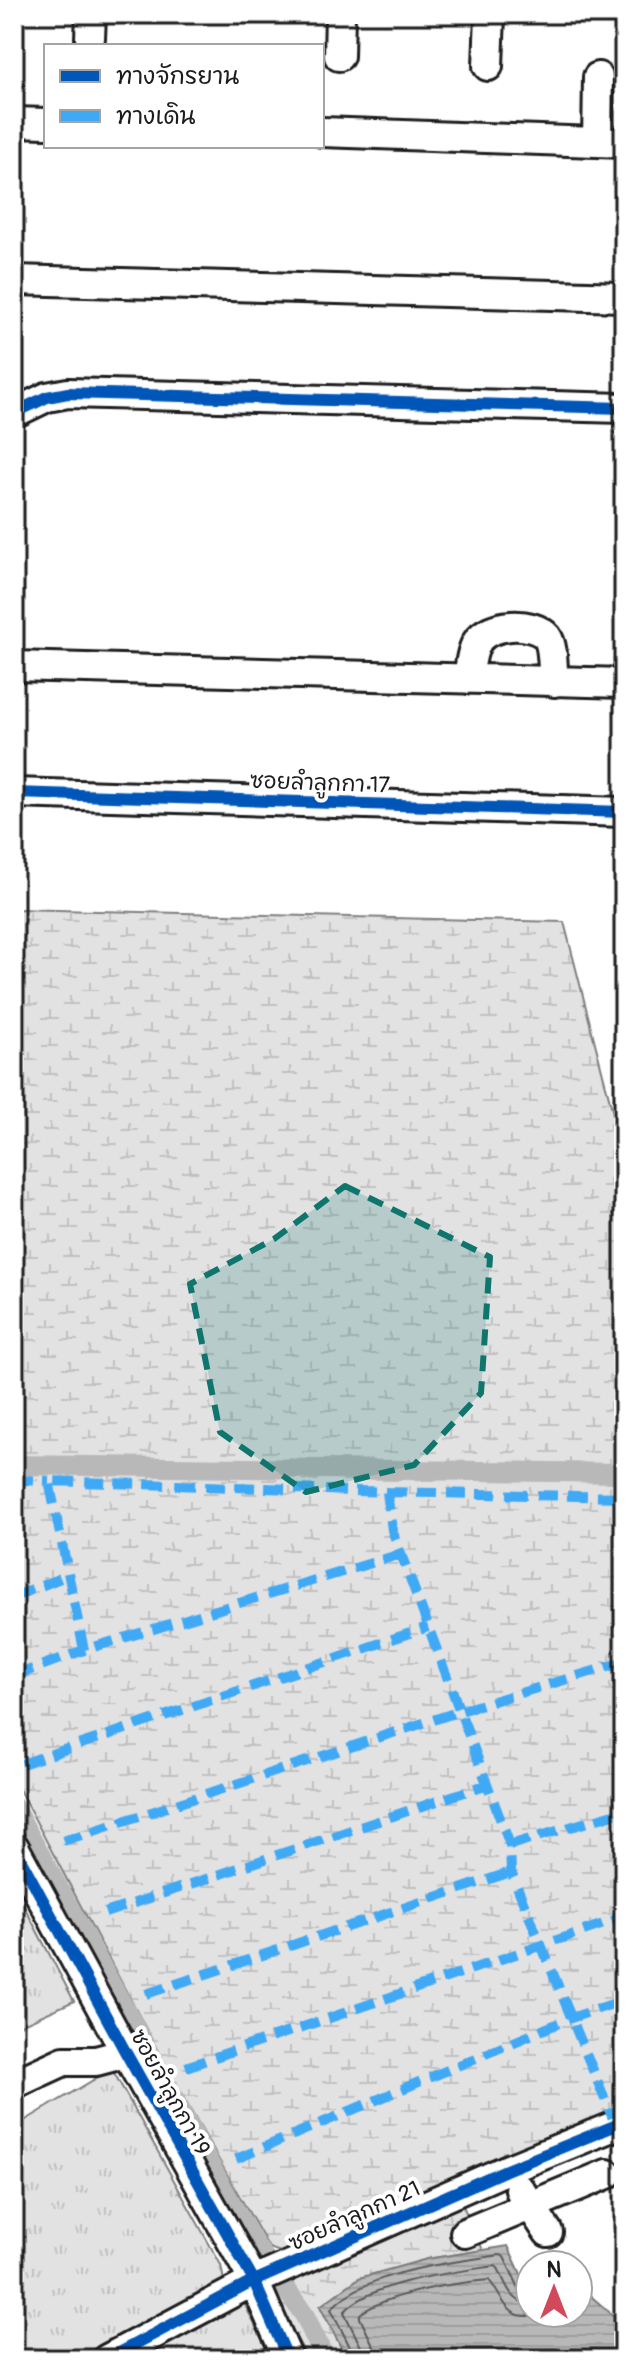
<svg xmlns="http://www.w3.org/2000/svg" width="638" height="2373" viewBox="0 0 638 2373" font-family="Pangolin,'Playpen Sans Thai',sans-serif">
<defs>
<pattern id="grass-tufts" width="24" height="20" patternUnits="userSpaceOnUse" patternTransform="scale(2)"><rect width="24" height="20" fill="#e2e2e2"/><path d="M3 7l-1-3M5 7V3M7 7l1-3M15 17l-1-3M17 17v-4M19 17l1-3" fill="none" stroke="#c1c1c1"/></pattern>
<pattern id="wetland-marsh" width="20" height="14" patternUnits="userSpaceOnUse" patternTransform="scale(2)"><rect width="20" height="14" fill="#e2e2e2"/><path d="M1 5h8M5 5V1M11 12h8M15 12V8" fill="none" stroke="#c1c1c1"/></pattern>
<pattern id="water-rules" width="6" height="5" patternUnits="userSpaceOnUse" patternTransform="scale(2)"><rect width="6" height="5" fill="#b8b8b8"/><path d="M0 2.5h6" fill="none" stroke="#9e9e9e"/></pattern>
</defs>
<rect width="100%" height="100%" fill="#fff"/>
<filter id="ink" filterUnits="userSpaceOnUse"><feTurbulence type="fractalNoise" baseFrequency=".0125" numOctaves="2"/><feDisplacementMap in="SourceGraphic" scale="16" xChannelSelector="R" yChannelSelector="G"/><feConvolveMatrix kernelMatrix="1 2 1 2 8 2 1 2 1" color-interpolation-filters="sRGB"/></filter>
<g filter="url(#ink)">
<path fill="url(#grass-tufts)" stroke="#7f7f7f" stroke-width="2" d="M14,1887L74,2001L14,2028Z
M112,2069L221,2265L224,2281L74,2359H14V2127Z
M243,2301L272,2359H133Z"/>
<path fill="url(#wetland-marsh)" stroke="#7f7f7f" stroke-width="2" d="M14,909L564,922L624,1156V2109L280,2252L269,2248L170,2074L14,1780Z
M463,2206L483,2250L427,2259L320,2306L347,2359H308L271,2292C330,2255 397,2229 463,2206Z"/>
<path fill="url(#water-rules)" stroke="#7a7a7a" stroke-width="2" d="M508,2246L527,2287L530,2286V2313H578V2285L624,2325V2359H347L320,2306L359,2278L427,2259Z"/>
<g fill="none" stroke-linecap="round" stroke-linejoin="round">
<path stroke="#5a5a5a" stroke-width="2" d="M354,2359L353,2353L331,2309C365,2271 452,2262 501,2255L504,2257L520,2290L530,2294
M364,2359L362,2349L344,2312C372,2281 454,2272 495,2266L498,2268C506,2284 510,2302 530,2304
M376,2359L374,2347L360,2318V2314C389,2293 453,2283 489,2280C505,2300 507,2325 542,2313"/>
<path stroke="#b8b8b8" stroke-width="20" d="M14,1465L624,1473
M14,1807L251,2239L305,2316L325,2359"/>
<defs>
<path id="minor" d="M90,38L91,14
M339,56L340,14
M488,66L490,14
M14,122L46,123
M322,132L624,143
M597,142L598,77
M14,280L624,297
M14,413L47,397L68,393L624,408
M14,666L624,683
M468,679C470,667 471,652 477,642C488,623 533,620 547,637C554,647 552,670 554,682
M14,793L624,812
M14,1847L126,2053L254,2281L288,2359
M14,2084L64,2061H96L126,2053
M520,2190L548,2232
M465,2233L607,2174
M107,2359L254,2281L506,2170L624,2122"/>
</defs>
<use href="#minor" stroke="#1c1c1c" stroke-width="34"/>
<use href="#minor" stroke="#fff" stroke-width="28"/>
<path stroke="#3fa9f5" stroke-width="10" stroke-dasharray="20 10" stroke-linecap="butt" d="M14,1480L49,1481
M387,1492L624,1497
M401,1554L84,1650L49,1481L387,1492L392,1530L510,1845L511,1872L616,2126
M14,1597L68,1575
M14,1676L84,1650
M22,1764L428,1627
M63,1841L460,1711L624,1662
M510,1845L624,1811
M105,1913L488,1784
M146,1994L511,1872
M186,2067L624,1917
M236,2159L571,2018L624,2000"/>
<defs>
<path id="cycleway" d="M14,413L47,397L68,393L624,408
M14,793L624,812
M14,1847L126,2053L254,2281L288,2359
M107,2359L254,2281L506,2170L624,2122"/>
</defs>
<use href="#cycleway" stroke="#fff" stroke-width="17"/>
<use href="#cycleway" stroke="#0057b8" stroke-width="12"/>
</g>
</g>
<path fill="#0f766e" fill-opacity="0.2" stroke="#0f766e" stroke-width="6" stroke-dasharray="16 10" stroke-linejoin="round" d="M345,1186L490,1257L481,1393L414,1465L306,1492L220,1432L190,1284L274,1239Z"/>
<g text-anchor="middle" stroke-width="8" stroke-linejoin="round" paint-order="stroke">
<g font-size="22" fill="#1c1c1c" stroke="#fff">
<text transform="translate(320 782) rotate(2)" y="8">ซอยลำลูกกา 17</text>
<text transform="translate(171 2092) rotate(61)" y="8">ซอยลำลูกกา 19</text>
<text transform="translate(354 2215) rotate(-24)" y="8">ซอยลำลูกกา 21</text>
</g>
</g>
<rect width="638" height="2373" fill="none" stroke="#fff" stroke-width="48"/>
<rect x="24" y="24" width="590" height="2325" fill="none" stroke="#1c1c1c" stroke-width="3" filter="url(#ink)"/>
<rect x="44" y="44" width="280" height="104" fill="#ffffff" stroke="#a4a4a4" stroke-width="2"/>
<rect x="60" y="70" width="40" height="12" fill="#0057b8" stroke="#a4a4a4" stroke-width="2"/>
<text x="116" y="84" font-size="24" fill="#1c1c1c">ทางจักรยาน</text>
<rect x="60" y="110" width="40" height="12" fill="#3fa9f5" stroke="#a4a4a4" stroke-width="2"/>
<text x="116" y="124" font-size="24" fill="#1c1c1c">ทางเดิน</text>
<g transform="translate(554 2289)"><circle r="38" fill="#ffffff" stroke="#a4a4a4" stroke-width="2"/>
<path d="M0-6L14 30L0 20L-14 30Z" fill="#d1495b"/>
<text y="-12" font-size="22" font-weight="bold" text-anchor="middle" fill="#1c1c1c">N</text>
</g>
</svg>
